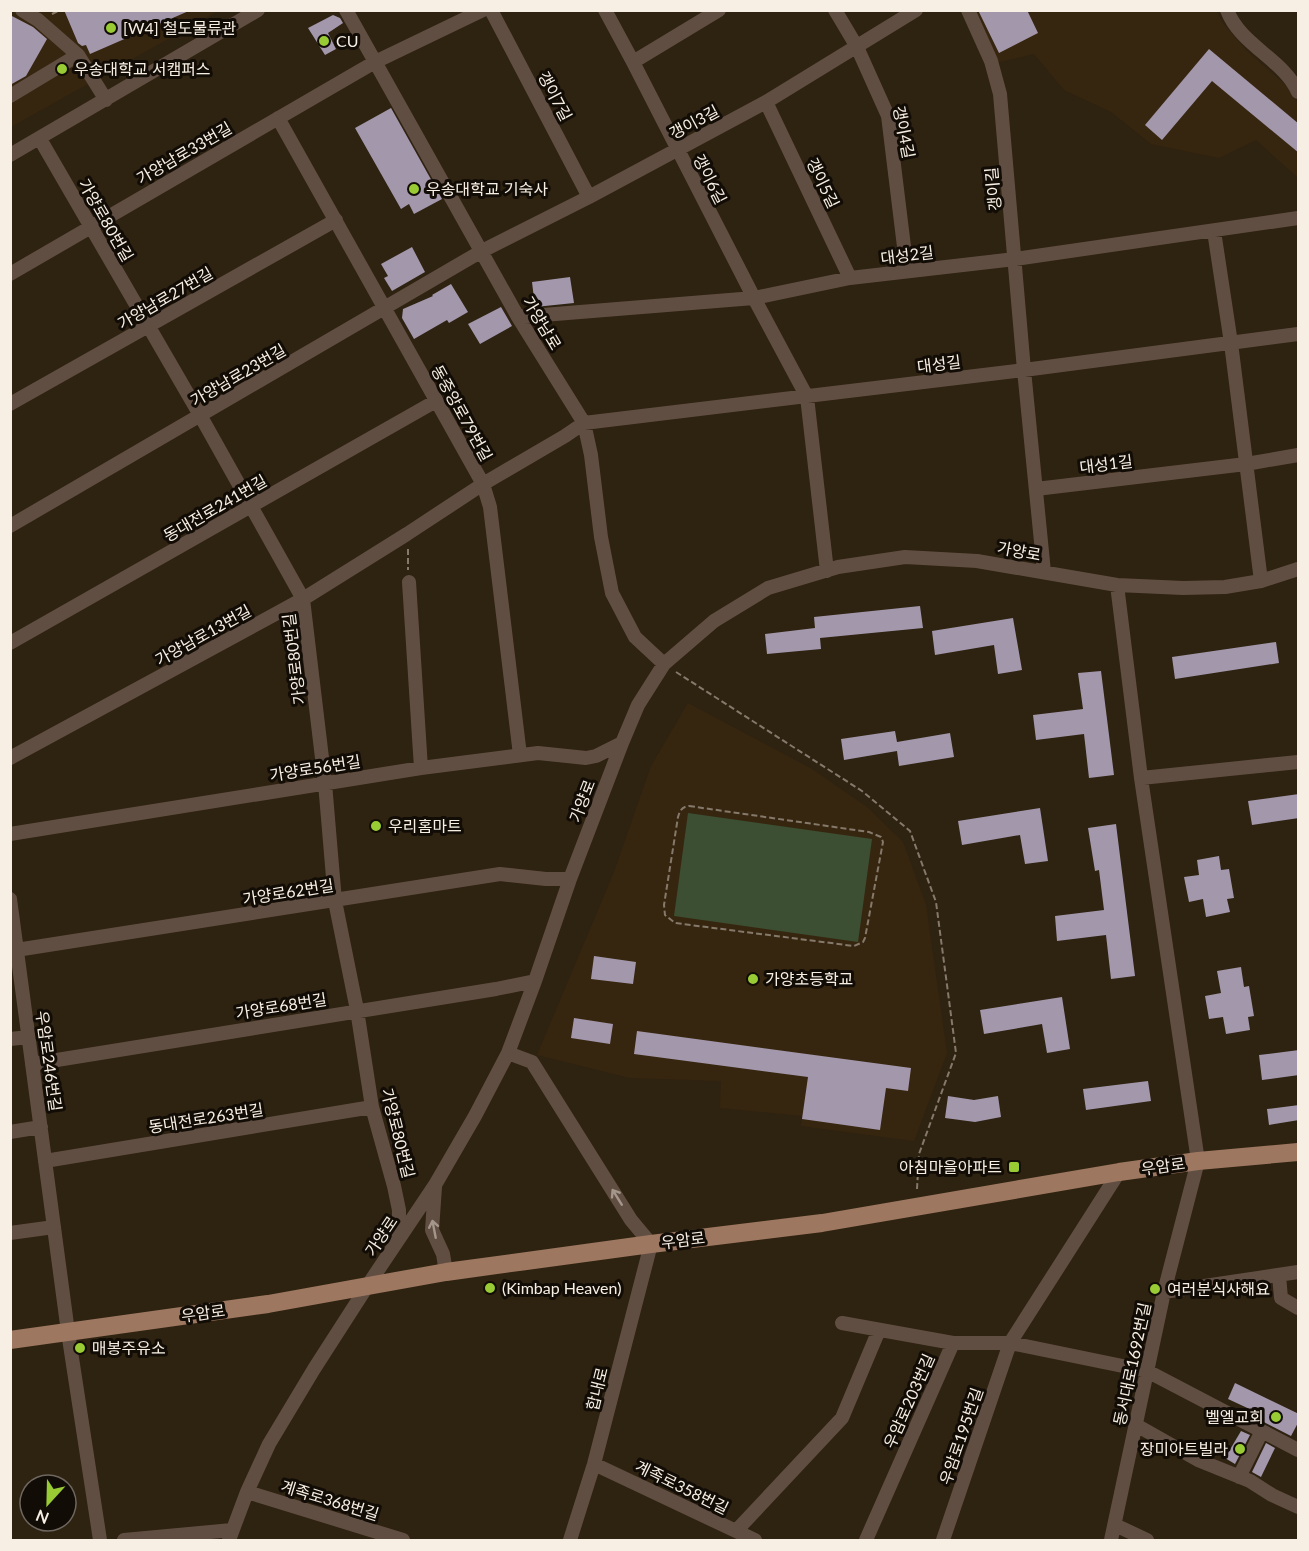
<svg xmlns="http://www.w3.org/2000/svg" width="1309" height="1551" viewBox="0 0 1309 1551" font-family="Lato,'Noto Sans KR',sans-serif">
<rect width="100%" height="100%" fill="#2e2211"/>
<path fill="#37260f" d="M11,11H218L11,127Z
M974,11H1217L1222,22L1247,51L1288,87L1298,103V178L1256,140L1219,158L1151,144L1111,112L1064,90L1034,54L995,63Z
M688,703L812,769L867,807L903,842L926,905L947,1053L914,1141L801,1126L802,1116L720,1108L721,1081L630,1078L537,1055L614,872L651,766Z"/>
<path fill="#3c4f33" d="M688,813L872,839L858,942L674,916Z"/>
<path fill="#a397ac" d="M64,10H191L90,54L86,45L82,46L78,43Z
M978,10H1027L1038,33L999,53Z
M10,15L33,27L47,39L26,76L10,85Z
M333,15L340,18L343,23L328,33L336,49L325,55L308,28Z
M1209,49L1299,124V153L1212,81L1162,140L1145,125Z
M391,108L442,199L414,214L409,204L401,209L355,128Z
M412,247L425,272L392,291L384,278L388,276L381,264Z
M570,277L574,303L535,307L532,282Z
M451,284L468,312L449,323L447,320L414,339L402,318L403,309L433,296L432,295Z
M501,307L512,326L480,344L468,324Z
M920,606L923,628L820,638L821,649L767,654L765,634L815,628L814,617Z
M1013,618L1022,670L998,674L994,645L935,655L932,631Z
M1276,642L1279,663L1175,679L1172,657Z
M1101,671L1114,775L1089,778L1084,734L1036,740L1033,715L1083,709L1078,673Z
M895,731L897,742L950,733L954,757L899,766L897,751L844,760L841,739Z
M1299,794V818L1252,825L1248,801Z
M1040,808L1048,861L1025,864L1020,835L962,845L958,821Z
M1116,824L1135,976L1111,979L1106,935L1057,941L1055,916L1104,910L1099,870L1095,871L1088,828Z
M1219,856L1221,870L1229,869L1234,898L1227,899L1230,912L1206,917L1203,899L1189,902L1184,877L1199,875L1197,860Z
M594,956L636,962L633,984L591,979Z
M1241,967L1244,987L1249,986L1254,1016L1248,1017L1250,1030L1226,1034L1223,1017L1209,1019L1205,996L1221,993L1217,971Z
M1062,997L1070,1049L1047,1053L1042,1024L984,1034L980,1010Z
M574,1018L613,1024L610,1044L571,1038Z
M637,1031L911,1068L908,1091L886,1088L880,1130L802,1119L808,1077L634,1054Z
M1299,1050V1075L1262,1080L1259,1055Z
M1148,1081L1151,1101L1086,1110L1083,1089Z
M948,1096L974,1100L998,1096L1001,1117L975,1122L945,1118Z
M1299,1105V1120L1269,1125L1267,1109Z
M1235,1383L1299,1414V1421L1291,1436L1254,1417L1256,1412L1228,1399Z
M1241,1431L1250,1435L1235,1464L1225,1458Z
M1266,1443L1275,1448L1261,1477L1252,1472Z"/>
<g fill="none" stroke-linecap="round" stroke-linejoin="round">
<path stroke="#84796b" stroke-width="2" stroke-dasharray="6 3" stroke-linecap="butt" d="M52,14L60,10
M408,549V570
M676,672L862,791L910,831L936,902L956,1053L919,1154L917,1189
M689,806L869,832L881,837L883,842L865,938L863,942L854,946L675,923L665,915L664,905L678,817C680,810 682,807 689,806Z"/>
<path stroke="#614e43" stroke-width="14" d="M22,10L38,20L78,55L106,100
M346,10L518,317L584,423L591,455L601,537L612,593L635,637L664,664
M491,10L589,197
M605,10L633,62L754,298L807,397L827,571
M835,10L857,47L888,116L907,271
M968,10L991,61L1000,94L1024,370L1044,572
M1227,10C1240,45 1283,59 1298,92
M633,62L719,10
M10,96L78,55
M766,102L850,278
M278,118L483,484L490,507L520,755
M40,139L200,415L303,599L325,783L335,901L357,1010L372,1107L394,1186L399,1210V1238
M10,155L258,10
M1214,231L1231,343L1261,581
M10,274L375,62L483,10
M518,317L754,298L850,278L1015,259L1298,218
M10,404L336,220
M1036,489L1246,464L1298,455
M10,526L482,251L589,197L766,102L916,10
M409,582L421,768
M10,643L436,401
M10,758L303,599L407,534L483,484L565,436L584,423L1024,370L1298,334
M1141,778L1298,762
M10,834L421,768L538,753L586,758L596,756L622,743
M10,899L68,1332L100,1540
M10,951L500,874L546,879H570
M10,1039L29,1037
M508,1053L532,1062L631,1220L651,1244L594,1464L570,1540
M32,1064L496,989L535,981
M10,1132L41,1127
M45,1161L372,1107
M435,1187L432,1230L443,1254L446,1272
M10,1233L54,1227
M1279,1275L1281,1298L1298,1308
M1164,1292L1298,1272
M842,1323L953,1343H1010L1147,1371L1298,1450
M1136,1425L1198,1460L1250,1481L1272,1495L1298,1507
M594,1464L755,1540
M1239,1477L1262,1431
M247,1492L403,1540
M1115,1525L1147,1540
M736,1531L842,1418L879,1330
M124,1540L232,1530
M229,1540L247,1492L269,1444L314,1369L368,1285L435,1185L475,1116L508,1053L535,981L570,879L622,743L638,705L664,664L714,621L768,588L838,567L905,557L977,561L1117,585L1183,588L1225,587L1261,581L1298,569
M866,1540L953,1343
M943,1540L1010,1343L1119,1172
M1111,1540L1164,1292L1198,1161L1141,778L1117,585"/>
<path stroke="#9d7760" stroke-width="18" d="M10,1340L268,1304L446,1272L651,1244L822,1223L1119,1172L1198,1161L1298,1152"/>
</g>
<defs><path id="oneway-shaft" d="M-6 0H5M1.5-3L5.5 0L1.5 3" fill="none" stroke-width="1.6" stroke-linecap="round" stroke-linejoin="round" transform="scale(1.5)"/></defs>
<g stroke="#a4968b">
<use href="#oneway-shaft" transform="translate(617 1197) rotate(-122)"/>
<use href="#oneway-shaft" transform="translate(434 1229) rotate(-101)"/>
</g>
<g fill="#99cb35" stroke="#120c06" stroke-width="2">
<circle cx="111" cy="28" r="6"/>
<circle cx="324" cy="41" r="6"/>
<circle cx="62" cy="69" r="6"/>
<circle cx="414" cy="189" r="6"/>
<circle cx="376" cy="826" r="6"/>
<circle cx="753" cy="979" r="6"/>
<rect x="1008" y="1161" width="12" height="12" rx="3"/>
<circle cx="490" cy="1288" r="6"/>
<circle cx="1155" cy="1289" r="6"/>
<circle cx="80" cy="1348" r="6"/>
<circle cx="1276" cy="1417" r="6"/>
<circle cx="1240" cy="1449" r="6"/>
</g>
<g text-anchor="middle" stroke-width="6" stroke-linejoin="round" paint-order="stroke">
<g font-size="16" fill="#f7efe4" stroke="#120c06" text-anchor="start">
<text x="123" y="34">[W4] 철도물류관</text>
<text x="336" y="47">CU</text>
<text x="74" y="75">우송대학교 서캠퍼스</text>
<text x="426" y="195">우송대학교 기숙사</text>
<text x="388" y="832">우리홈마트</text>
<text x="765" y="985">가양초등학교</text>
<text x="1002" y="1173" text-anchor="end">아침마을아파트</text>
<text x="502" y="1294">(Kimbap Heaven)</text>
<text x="1167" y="1295">여러분식사해요</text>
<text x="92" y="1354">매봉주유소</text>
<text x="1264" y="1423" text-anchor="end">벨엘교회</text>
<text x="1228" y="1455" text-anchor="end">장미아트빌라</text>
</g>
<g font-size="16" fill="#f7efe4" stroke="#120c06">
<text transform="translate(555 96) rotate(62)" y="6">갱이7길</text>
<text transform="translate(694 122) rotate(-28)" y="6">갱이3길</text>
<text transform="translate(904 132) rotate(79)" y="6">갱이4길</text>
<text transform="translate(184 153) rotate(-30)" y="6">가양남로33번길</text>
<text transform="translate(710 179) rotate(63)" y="6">갱이6길</text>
<text transform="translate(823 183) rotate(64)" y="6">갱이5길</text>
<text transform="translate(993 189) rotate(-95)" y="6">갱이길</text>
<text transform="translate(106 220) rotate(60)" y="6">가양로80번길</text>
<text transform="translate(907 255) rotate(-7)" y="6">대성2길</text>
<text transform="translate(165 298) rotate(-30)" y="6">가양남로27번길</text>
<text transform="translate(542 323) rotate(59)" y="6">가양남로</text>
<text transform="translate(939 364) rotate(-7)" y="6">대성길</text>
<text transform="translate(238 375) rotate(-30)" y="6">가양남로23번길</text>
<text transform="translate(462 413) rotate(61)" y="6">동중앙로79번길</text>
<text transform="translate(1106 464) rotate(-7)" y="6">대성1길</text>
<text transform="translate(215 508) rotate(-30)" y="6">동대전로241번길</text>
<text transform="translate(1019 551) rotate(10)" y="6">가양로</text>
<text transform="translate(203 635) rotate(-29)" y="6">가양남로13번길</text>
<text transform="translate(294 659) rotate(-97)" y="6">가양로80번길</text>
<text transform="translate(315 768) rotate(-9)" y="6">가양로56번길</text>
<text transform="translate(582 801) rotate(-69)" y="6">가양로</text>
<text transform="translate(288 892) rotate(-9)" y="6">가양로62번길</text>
<text transform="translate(281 1006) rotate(-9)" y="6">가양로68번길</text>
<text transform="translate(49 1061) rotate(82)" y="6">우암로246번길</text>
<text transform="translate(206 1118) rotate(-9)" y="6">동대전로263번길</text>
<text transform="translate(398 1133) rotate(76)" y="6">가양로80번길</text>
<text transform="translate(1163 1166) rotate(-8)" y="6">우암로</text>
<text transform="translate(381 1236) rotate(-56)" y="6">가양로</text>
<text transform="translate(683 1240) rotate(-7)" y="6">우암로</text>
<text transform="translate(203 1313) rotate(-8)" y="6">우암로</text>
<text transform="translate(1132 1364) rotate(-78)" y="6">동서대로1692번길</text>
<text transform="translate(597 1389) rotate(-76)" y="6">합내로</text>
<text transform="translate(909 1401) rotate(-66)" y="6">우암로203번길</text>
<text transform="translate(961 1436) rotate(-71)" y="6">우암로195번길</text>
<text transform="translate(682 1487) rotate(26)" y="6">계족로358번길</text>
<text transform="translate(330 1500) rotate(17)" y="6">계족로368번길</text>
</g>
</g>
<rect width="1309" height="1551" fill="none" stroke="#f7efe4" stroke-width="24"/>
<g transform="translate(48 1503) rotate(202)"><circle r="28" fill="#120c06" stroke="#6e675f" stroke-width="1.5"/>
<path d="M0-4.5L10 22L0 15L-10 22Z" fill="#99cb35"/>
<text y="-9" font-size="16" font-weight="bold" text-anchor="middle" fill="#f7efe4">N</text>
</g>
</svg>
